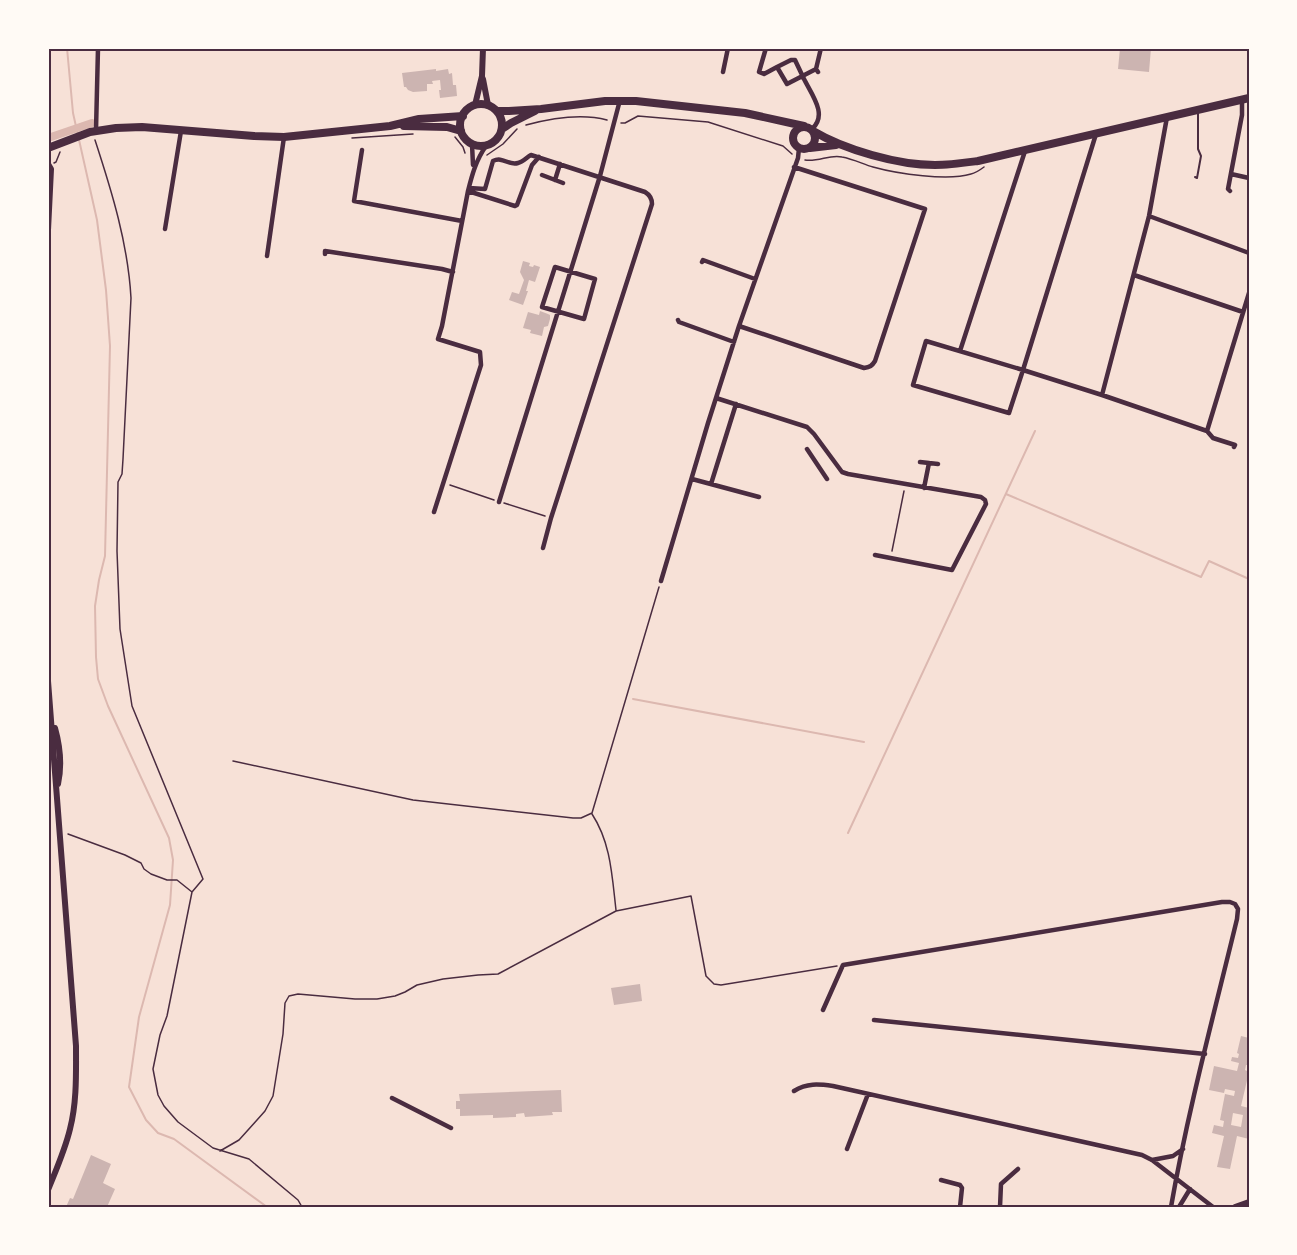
<svg xmlns="http://www.w3.org/2000/svg" width="1297" height="1255" viewBox="0 0 1297 1255" font-family="'Fira Sans',sans-serif">
<rect width="100%" height="100%" fill="#f7e1d7"/>
<g fill="none" stroke-linecap="round" stroke-linejoin="round">
<path stroke="#dcb8b0" stroke-width="2" d="M67,48L73,113L97,220L106,290L110,346L105,556L99,580L95,606L96,657L98,679L108,706L169,838L173,860L170,905L139,1017L129,1087L146,1120L158,1133L174,1139L267,1207
M1006,494L1201,577L1209,561L1249,579
M633,699L864,742
M848,833L1035,431"/>
<path stroke="#dcb8b0" stroke-width="8" d="M48,138L92,123"/>
</g>
<path fill="#ccb4b1" fill-rule="evenodd" d="M1120,48H1151L1149,72L1118,69Z
M436,69V71L448,69L449,74L452,73L453,85H456L457,96L440,98L439,90H441L440,80L432,81L433,84H427V91L413,92L408,90L406,87H404L402,73Z
M523,261L530,263L529,266L533,267L534,265L540,267L535,282L529,280L526,291H528L523,305L509,300L512,292L519,294L524,280L520,272Z
M540,311L548,314L550,315V319L548,326L544,327L542,336L530,333L531,330L523,328L528,312L539,315Z
M640,984L642,1001L614,1005L611,988Z
M1241,1036L1249,1038V1065H1246L1245,1070L1249,1072L1241,1106L1249,1108V1139L1237,1136L1230,1169L1217,1167L1224,1136L1212,1133L1214,1125L1223,1127L1224,1121L1220,1120L1225,1094L1234,1096L1235,1091L1225,1089L1224,1093L1209,1090L1214,1066L1237,1071L1239,1063L1231,1061L1232,1057L1238,1058L1239,1054L1237,1053ZM1233,1113L1243,1115L1241,1127L1231,1125Z
M561,1090L562,1112H552L553,1115L525,1117L524,1113L516,1114V1117L493,1118V1115L460,1116V1109H456V1101H460L459,1094Z
M91,1155L111,1164L103,1183L115,1189L107,1207H66L70,1198L73,1199Z"/>
<g fill="none" stroke-linecap="round" stroke-linejoin="round">
<path stroke="#4a2c40" stroke-width="1.5" d="M621,123H625L638,116L708,122L783,146L792,154
M526,125C552,118 581,113 607,120
M455,137L463,147L465,153
M352,138L413,134
M95,140C112,192 128,244 131,298L123,459L122,474L118,482L117,551L120,629L132,706L203,879L192,892
M487,155L503,144L517,129
M805,160C819,162 830,154 842,157C853,159 863,164 873,167C898,174 948,181 971,174C976,173 980,170 984,167
M54,163L56,162L60,152
M450,485L494,500
M504,503L545,516
M892,551L904,491
M233,761L413,800L573,818H581L592,813L659,587
M592,814C611,843 612,876 616,910
M68,834L125,855L141,863L144,869L151,874L167,880H177L192,892L167,1016L160,1035L153,1069L158,1095L164,1106L178,1122L213,1148L249,1159L298,1200L302,1207
M220,1151L239,1140L265,1111L273,1096L283,1034L285,1003L289,996L298,994L355,999H377L395,996L405,992L417,985L443,979L478,975L498,974L616,911L691,896L706,976L714,984L721,985L837,966"/>
<path stroke="#4a2c40" stroke-width="2" d="M1195,177L1197,178L1201,156L1198,149V113"/>
<path stroke="#4a2c40" stroke-width="4.5" d="M766,48L759,72L764,74L777,67
M816,69L821,48
M723,72L728,48
M812,129C828,115 812,95 804,79L795,60H791L777,67L787,84L816,69L818,72
M96,130L98,48
M1096,134L1023,370L926,341L913,385L1009,413L1023,370L1102,395L1207,431
M472,144L473,165
M362,150L354,201L462,221
M1231,174L1249,178
M542,175L563,183
M555,180L560,164
M469,188L485,189L493,161C503,156 508,166 518,163C523,162 527,157 531,155L645,192C650,195 652,198 652,204L551,518L543,548
M468,191L515,206L517,205L532,165L539,157
M1230,191L1228,189L1242,115V100
M1149,216L1249,253
M165,229L181,131
M325,254V251L442,269L453,272
M267,256L284,137
M702,262L703,260L755,279
M555,267L595,279L584,319L542,307Z
M1134,275L1243,312
M678,320L679,322L734,342
M739,326L864,368C870,367 872,366 875,361L925,209L794,167
M960,351L1025,151
M1102,395L1149,216L1167,117
M716,398L807,427L814,434L842,472L848,474L981,497L985,500L986,504L952,570L875,555
M1234,447L1235,445L1213,438L1207,431L1249,293
M807,449L827,479
M920,462L938,464
M692,479L759,497
M711,484L736,404
M924,488L929,463
M499,502L600,176L620,100
M434,512L481,365L480,352L438,339L442,326L468,191C472,175 476,160 486,146
M661,581L708,423L739,326L798,158L799,148
M823,1010L843,965L1222,902H1230L1235,904L1238,909L1237,919C1214,1014 1188,1110 1171,1207
M874,1020L1205,1054
M794,1091C807,1083 818,1084 833,1086L1142,1155L1152,1160L1213,1207
M392,1098L451,1128
M847,1149L868,1094
M1152,1160L1173,1156L1183,1149
M941,1180L960,1185L962,1188L960,1207
M1000,1207L1001,1184L1018,1169
M1179,1207L1190,1189"/>
<path stroke="#4a2c40" stroke-width="6" d="M483,79L488,105
M475,105L482,76L483,48
M48,164L51,169L48,230
M48,681L76,1046C76,1073 77,1102 70,1129C65,1150 56,1170 48,1190
M55,728C60,746 62,766 58,784
M1235,1207L1249,1202"/>
<path stroke="#4a2c40" stroke-width="8" d="M460 125a21 21 0 1 1 42 0a21 21 0 1 1-42 0Z
M497,111H509L541,109L605,101H636L745,113L804,126
M404,126L447,127L461,131
M793 138a11 11 0 1 1 22 0a11 11 0 1 1-22 0Z
M502,129L511,123L535,111
M813,131C845,150 898,165 935,165C949,165 963,163 978,161L1249,98
M48,148L90,132L116,128L142,127L254,136L284,137L390,126L419,119L463,116
M810,148L836,145"/>
</g>
<rect width="1297" height="1255" fill="none" stroke="#fffaf5" stroke-width="99"/>
<rect x="50" y="50" width="1198" height="1156" fill="none" stroke="#4a2c40" stroke-width="2"/>
</svg>
